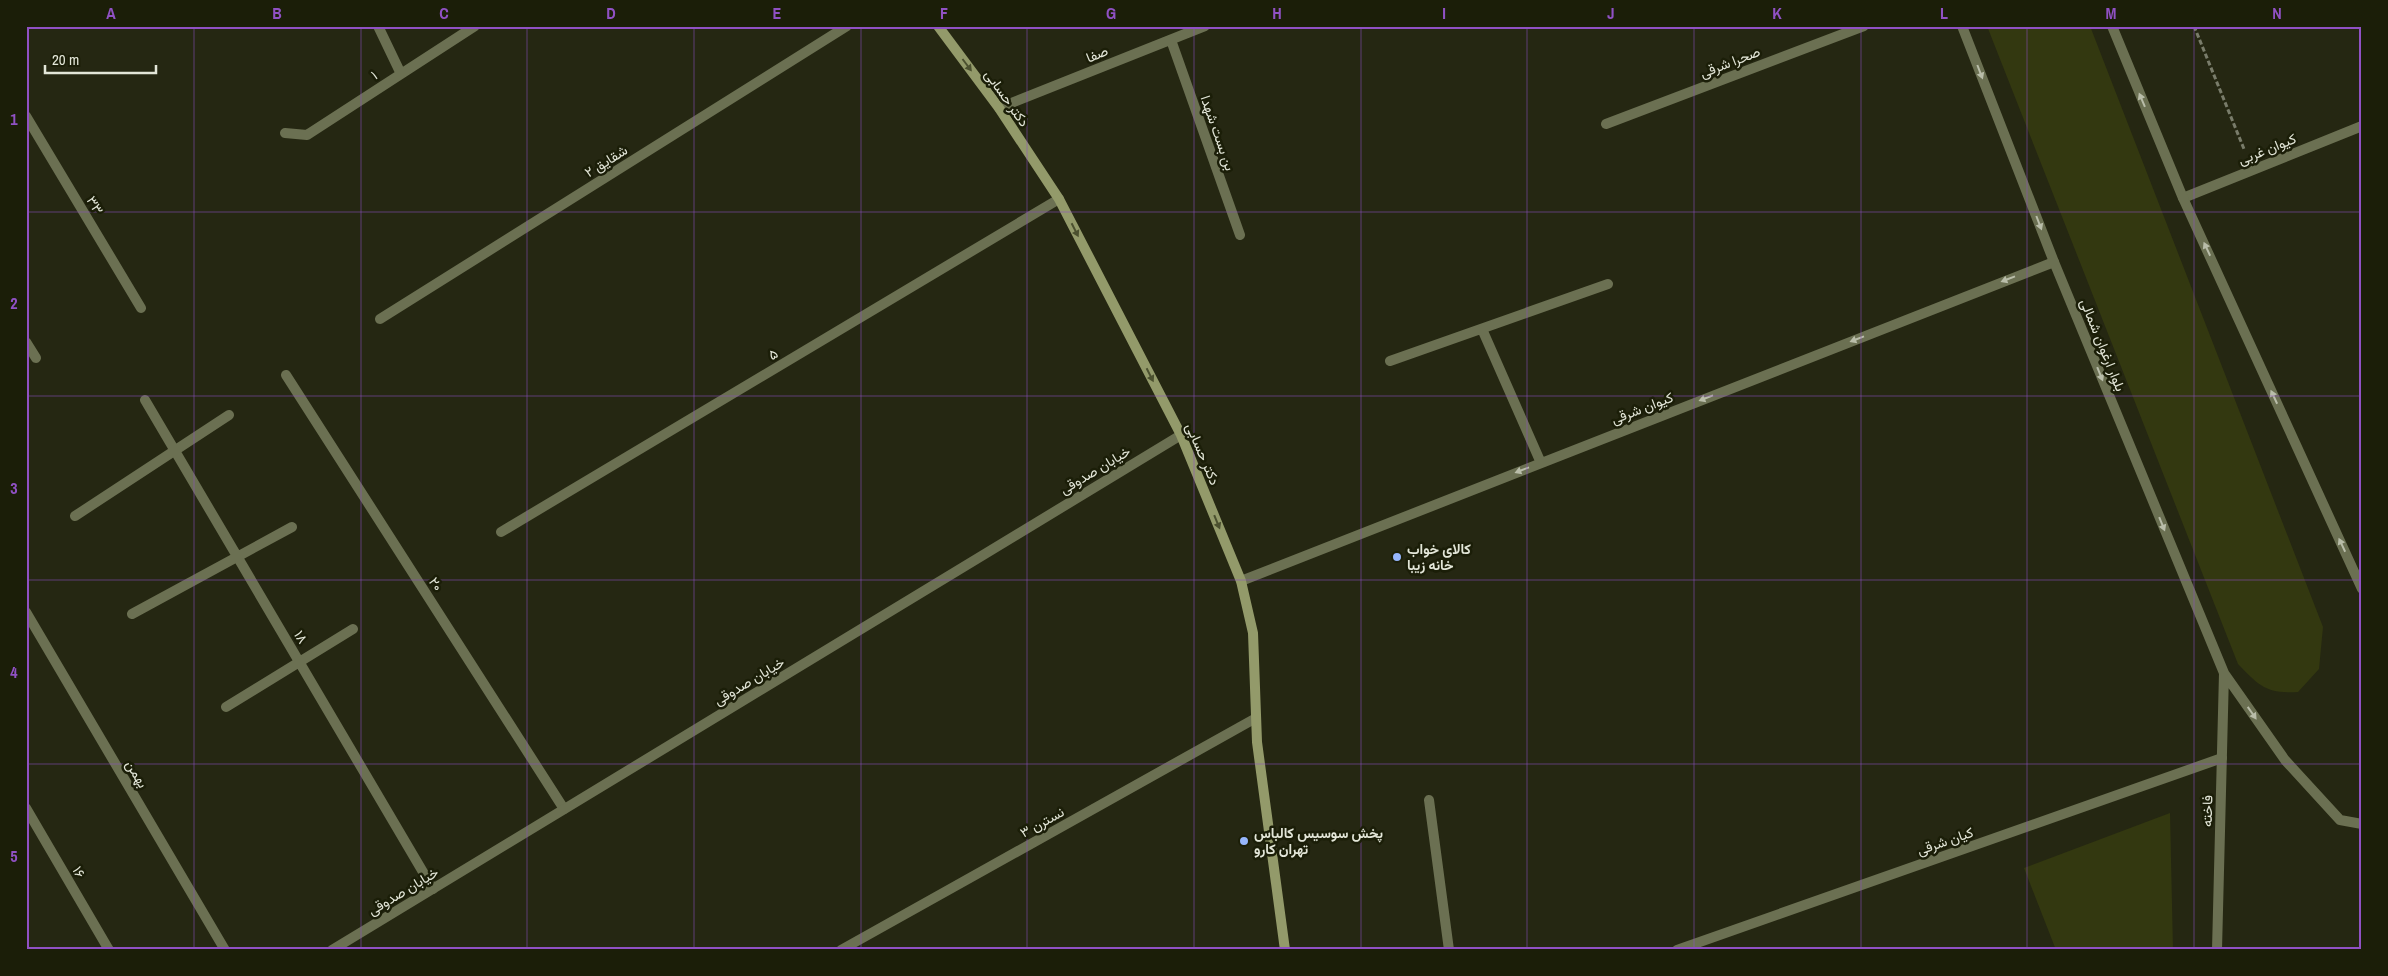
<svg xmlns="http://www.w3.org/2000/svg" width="2388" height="976" viewBox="0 0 2388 976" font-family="'Archivo Narrow',Vazirmatn,sans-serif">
<rect width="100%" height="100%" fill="#252712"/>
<path fill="#333810" d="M1987,26H2090L2323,627L2319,669L2298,692C2267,694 2259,686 2238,664Z
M2170,813L2173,950H2056L2024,868Z"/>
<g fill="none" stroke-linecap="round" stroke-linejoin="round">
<path stroke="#797c6a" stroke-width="3" stroke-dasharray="5 2.5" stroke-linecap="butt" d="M2194,26L2244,149"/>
<path stroke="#6b7052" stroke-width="10" d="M378,26L401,74
M1171,40L1240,235
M999,108L1205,26
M26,116L141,308
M1606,124L1864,26
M285,133L307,135L475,26
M2183,198L2362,126
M380,319L847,26
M1482,329L1541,463
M26,342L36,358
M1390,361L1608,284
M286,375L564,809
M145,400L433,889
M75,516L229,415
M501,532L1059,199
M1241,581L2054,262
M26,612L225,950
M132,614L292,527
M226,707L353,629
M1429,800L1449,950
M26,808L109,950
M841,950L1256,718
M1677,950L2222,758"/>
<path stroke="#6b7052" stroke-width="10" d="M1962,26L2054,262L2224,673L2285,760L2340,820L2362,824
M2112,26L2183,198L2362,589
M332,950L1181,435
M2217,950L2224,673"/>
<path stroke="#939a6a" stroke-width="10" d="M938,26L999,108L1059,199L1181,435L1241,581L1253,633L1257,742L1285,950"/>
</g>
<defs><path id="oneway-solid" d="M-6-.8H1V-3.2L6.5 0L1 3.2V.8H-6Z" transform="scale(1.25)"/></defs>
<g fill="#4b502f">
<use href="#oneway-solid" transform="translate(967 65) rotate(53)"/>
<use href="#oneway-solid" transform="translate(1075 230) rotate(63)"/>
<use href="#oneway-solid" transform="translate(1150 375) rotate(63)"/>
<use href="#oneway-solid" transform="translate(1217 522) rotate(68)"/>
</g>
<g fill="#b9bda9">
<use href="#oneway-solid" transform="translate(1980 72) rotate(69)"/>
<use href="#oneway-solid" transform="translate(2142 100) rotate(-113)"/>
<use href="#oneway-solid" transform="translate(2039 223) rotate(69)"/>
<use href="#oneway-solid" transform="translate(2207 249) rotate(-115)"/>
<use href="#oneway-solid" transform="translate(2008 279) rotate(159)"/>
<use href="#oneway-solid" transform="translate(1857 339) rotate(159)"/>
<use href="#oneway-solid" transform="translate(2100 374) rotate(68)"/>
<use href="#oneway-solid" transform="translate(2274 397) rotate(-115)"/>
<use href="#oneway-solid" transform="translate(1706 398) rotate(159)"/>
<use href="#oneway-solid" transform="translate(1522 470) rotate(159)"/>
<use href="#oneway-solid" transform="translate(2162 524) rotate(68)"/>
<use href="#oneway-solid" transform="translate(2342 545) rotate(-115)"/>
<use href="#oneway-solid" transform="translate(2252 713) rotate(55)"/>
</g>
<path fill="none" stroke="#9051c4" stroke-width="1" stroke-opacity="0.55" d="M194,26V950M361,26V950M527,26V950M694,26V950M861,26V950M1027,26V950M1194,26V950M1361,26V950M1527,26V950M1694,26V950M1861,26V950M2027,26V950M2194,26V950M26,212H2362M26,396H2362M26,580H2362M26,764H2362"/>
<g fill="#96b6fd" stroke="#1b1e08" stroke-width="2">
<circle cx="1397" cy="557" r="5"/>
<circle cx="1244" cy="841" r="5"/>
</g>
<g text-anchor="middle" stroke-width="5" stroke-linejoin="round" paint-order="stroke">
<g font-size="14" fill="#e3e6d8" stroke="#1b1e08">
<text transform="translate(1097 54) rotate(-22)" y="5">صفا</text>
<text transform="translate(1730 62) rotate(-21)" y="5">صحرا شرقی</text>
<text transform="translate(374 75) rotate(-33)" y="5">۱</text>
<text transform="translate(1007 98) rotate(55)" y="5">دکتر حسابی</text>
<text transform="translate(1218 133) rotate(71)" y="5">بن بست شهدا</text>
<text transform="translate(2267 149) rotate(-22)" y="5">کیوان غربی</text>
<text transform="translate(606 161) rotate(-32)" y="5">شقایق ۲</text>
<text transform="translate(95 205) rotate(59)" y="5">۳۳</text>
<text transform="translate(2103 345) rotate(68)" y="5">بلوار ارغوان شمالی</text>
<text transform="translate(773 354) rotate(-31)" y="5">۵</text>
<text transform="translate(1642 408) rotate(-21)" y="5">کیوان شرقی</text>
<text transform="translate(1203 454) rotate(67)" y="5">دکتر حسابی</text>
<text transform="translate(1095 470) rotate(-31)" y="5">خیابان صدوقی</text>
<text transform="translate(436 584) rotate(57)" y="5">۲۰</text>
<text transform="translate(301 637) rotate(59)" y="5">۱۸</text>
<text transform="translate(749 681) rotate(-31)" y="5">خیابان صدوقی</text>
<text transform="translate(137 774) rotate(60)" y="5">بهمن</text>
<text transform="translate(2207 811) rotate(-89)" y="5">فاخته</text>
<text transform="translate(1042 822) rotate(-29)" y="5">نسترن ۳</text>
<text transform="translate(1945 841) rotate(-19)" y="5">کیان شرقی</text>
<text transform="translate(79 872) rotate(60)" y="5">۱۶</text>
<text transform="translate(403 891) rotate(-31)" y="5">خیابان صدوقی</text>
</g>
<g font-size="14" font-weight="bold" fill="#e3e6d8" stroke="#1b1e08" text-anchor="start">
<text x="1407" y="554">کالای خواب<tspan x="1407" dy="16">خانه زیبا</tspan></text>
<text x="1254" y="838">پخش سوسیس کالباس<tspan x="1254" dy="16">تهران کارو</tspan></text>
</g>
</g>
<rect width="2388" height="976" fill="none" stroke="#1b1e08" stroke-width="55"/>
<path d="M45 65v8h111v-8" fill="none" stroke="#e3e6d8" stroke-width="2.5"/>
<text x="52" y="65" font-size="15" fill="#e3e6d8" stroke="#1b1e08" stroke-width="4" paint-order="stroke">20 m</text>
<rect x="28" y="28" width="2332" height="920" fill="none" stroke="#9051c4" stroke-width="2"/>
<g font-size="16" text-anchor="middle" font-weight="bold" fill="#9051c4">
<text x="111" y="19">A</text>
<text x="277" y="19">B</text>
<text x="444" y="19">C</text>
<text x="611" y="19">D</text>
<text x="777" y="19">E</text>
<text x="944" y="19">F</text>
<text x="1111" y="19">G</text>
<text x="1277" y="19">H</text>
<text x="1444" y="19">I</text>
<text x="1611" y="19">J</text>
<text x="1777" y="19">K</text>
<text x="1944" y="19">L</text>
<text x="2111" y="19">M</text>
<text x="2277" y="19">N</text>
<text x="14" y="125">1</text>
<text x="14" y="309">2</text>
<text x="14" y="494">3</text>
<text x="14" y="678">4</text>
<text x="14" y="862">5</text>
</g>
</svg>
